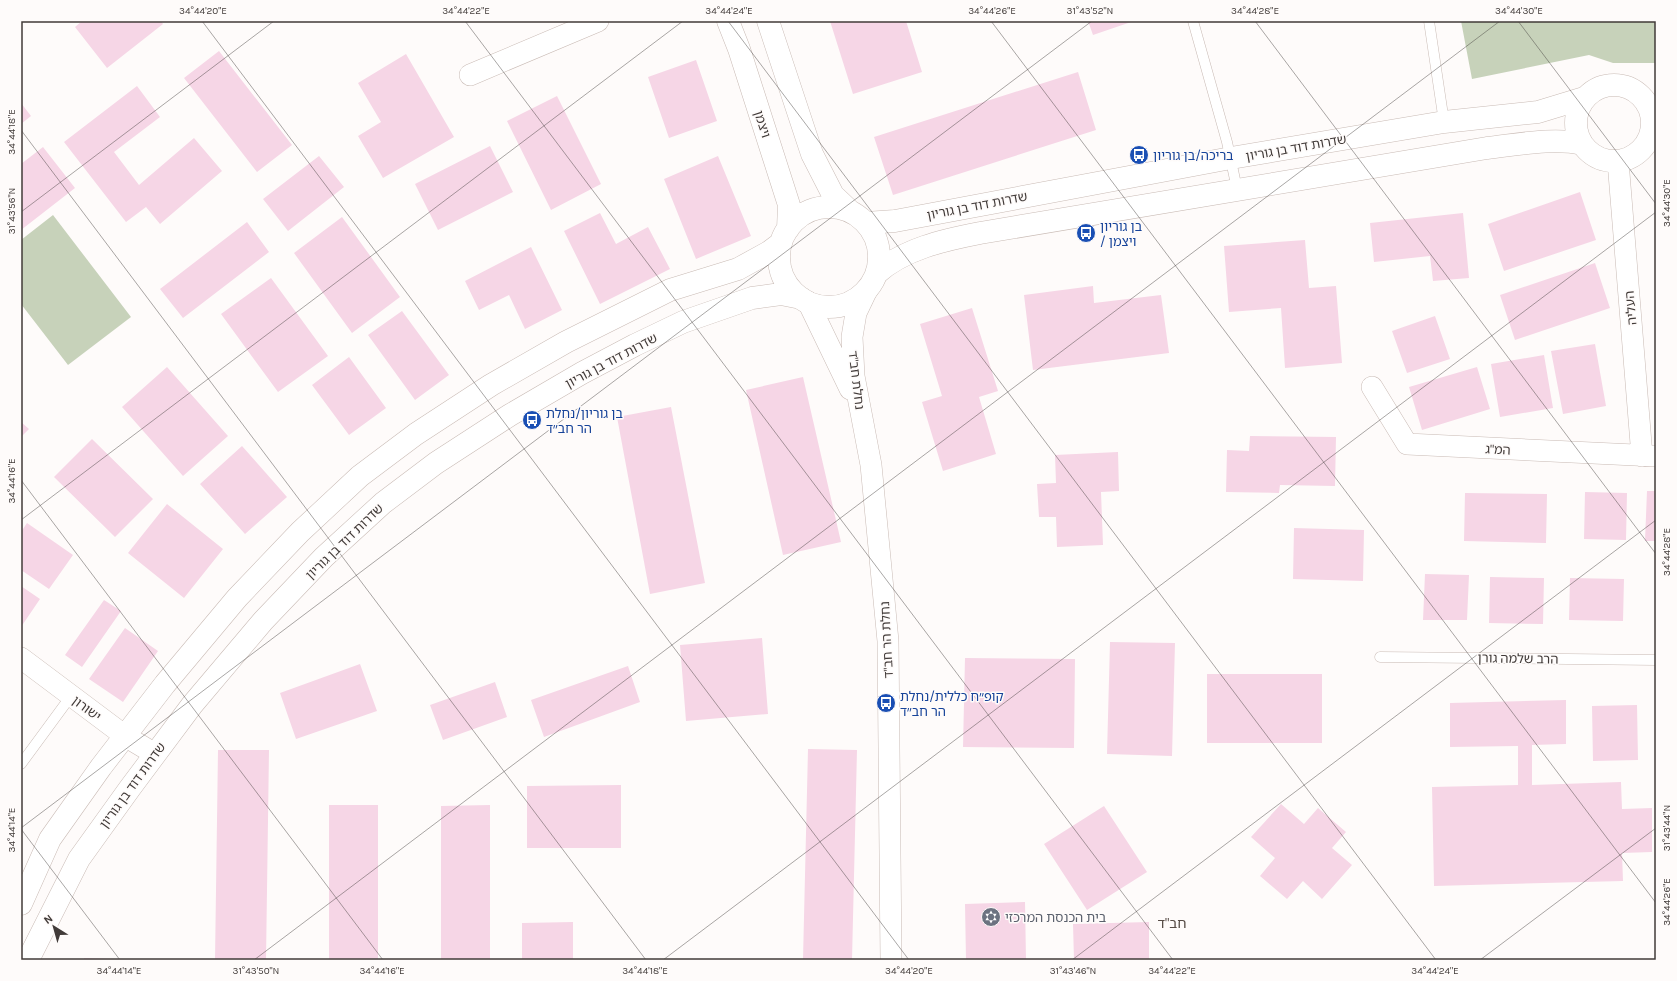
<svg xmlns="http://www.w3.org/2000/svg" width="1677" height="981" viewBox="0 0 1677 981" font-family="Karla,'Noto Sans Hebrew',sans-serif">
<rect width="100%" height="100%" fill="#fefbfa"/>
<path fill="#c7d2ba" d="M1461,21H1656V63H1613L1589,55L1472,79Z
M53,215L131,317L68,365L21,304V240Z"/>
<path fill="#f6d6e6" d="M82,21H161L163,24L107,68L75,27Z
M830,21H906L922,72L853,94Z
M1088,21H1134L1093,35Z
M219,51L292,145L257,172L184,78Z
M406,54L454,137L383,178L358,136L381,122L358,83Z
M696,60L717,121L669,138L648,77Z
M1078,72L1096,130L893,195L874,137Z
M137,86L160,117L114,152L139,185L194,138L222,171L160,224L146,207L126,222L64,142Z
M557,96L601,184L551,210L507,121Z
M21,103L31,116L21,124Z
M490,146L513,192L438,230L415,184Z
M43,147L75,188L21,230V164Z
M319,156L344,187L288,231L263,199Z
M718,156L751,236L696,259L664,179Z
M1580,192L1596,240L1504,271L1488,224Z
M600,213L616,244L648,227L670,269L600,304L564,231Z
M1463,213L1469,278L1433,281L1430,256L1374,262L1370,223Z
M342,217L400,297L352,333L294,253Z
M247,222L269,252L183,318L160,289Z
M1305,240L1309,288L1336,286L1342,363L1285,368L1281,308L1229,312L1224,246Z
M531,247L562,310L525,329L509,295L479,310L465,281Z
M1595,263L1610,308L1515,340L1500,295Z
M271,278L328,356L278,392L221,314Z
M1093,286L1094,303L1161,295L1169,353L1033,370L1024,295Z
M972,308L998,391L979,397L996,454L943,471L922,402L942,396L920,324Z
M402,311L449,375L415,400L368,335Z
M1435,316L1450,359L1407,373L1392,331Z
M1595,344L1606,406L1563,414L1551,351Z
M1544,355L1553,408L1500,417L1491,364Z
M349,357L386,408L349,435L312,385Z
M167,367L228,436L183,476L122,407Z
M1477,367L1490,409L1422,430L1409,387Z
M803,377L841,542L783,555L746,390Z
M671,407L705,583L650,594L617,417Z
M21,422L29,429L21,437Z
M1250,436L1336,437L1335,486L1280,485L1279,493L1226,492L1227,450L1249,451Z
M92,439L153,499L115,537L54,477Z
M242,446L287,497L245,534L200,484Z
M1118,452L1119,491L1101,492L1103,545L1057,547L1056,517H1039L1037,484L1056,483L1055,455Z
M1647,491H1656V541H1645Z
M1585,492L1627,493L1626,540L1584,539Z
M1465,493L1547,494L1546,543L1464,541Z
M167,504L223,549L184,598L128,553Z
M27,523L73,555L49,589L21,570V532Z
M1294,528L1364,530L1363,581L1293,579Z
M1425,574L1469,575L1467,620H1423Z
M1490,577L1544,578L1543,624L1489,623Z
M1570,578L1624,579L1623,621L1569,620Z
M21,586L40,599L21,627Z
M104,600L121,611L82,667L65,655Z
M125,628L158,651L123,702L89,679Z
M762,638L768,714L686,721L680,645Z
M1110,642L1175,643L1172,756L1107,754Z
M965,658L1075,659L1074,748L963,747Z
M360,664L377,711L296,739L280,693Z
M628,666L640,702L544,737L531,700Z
M1207,674H1322V743H1207Z
M495,682L507,717L443,740L430,705Z
M1566,700V744L1532,745V785L1621,782L1622,809L1652,808V852L1622,853L1623,881L1434,886L1432,787L1518,785V746L1450,747V703Z
M1637,705L1638,760L1593,761L1592,706Z
M808,749L857,750L852,960H803Z
M218,750H269L266,960H215Z
M621,785V848H527V786Z
M1281,804L1304,824L1318,808L1346,832L1332,848L1352,865L1322,899L1303,881L1287,899L1260,876L1275,858L1251,837Z
M329,805H378V960H329Z
M490,805V960H441V806Z
M1104,806L1147,872L1087,910L1044,844Z
M1025,902L1026,960H966L965,904Z
M573,922V960H522V923Z
M1149,922V960H1074L1073,924Z
M84,958L112,959V960H84Z"/>
<g fill="none" stroke-linecap="round" stroke-linejoin="round">
<defs>
<path id="lane" d="M1193,21L1227,142L1237,189
M1429,21L1444,122
M1380,657L1656,660
M21,764L71,696"/>
<path id="street" d="M470,75L598,21
M1618,161L1642,456
M867,290L856,313L852,337L854,376L871,465L888,641L891,960
M808,302L850,389
M1372,387L1407,444L1656,456
M21,658L125,736L155,754"/>
<path id="secondary" d="M728,21L739,49L789,205L788,229
M768,21L812,154L833,195L851,212
M1576 123a38 38 0 1 1 76 0a38 38 0 1 1-76 0Z
M779 257a50 50 0 1 1 100 0a50 50 0 1 1-100 0Z
M866,223L895,221L1231,158L1444,122L1538,112L1584,98
M876,274C903,249 944,240 980,233L1487,148C1515,145 1555,137 1582,144
M21,904L50,839L101,767L165,684L237,598L300,532L360,476L416,434L491,385L566,342L670,290L738,269L769,252L781,243
M28,960L79,859L130,788L192,705L263,621L324,557L383,503L436,463L510,415L582,373L635,345L683,322L752,298L781,294L801,298"/>
</defs>
<use href="#lane" stroke="#c9bbb5" stroke-width="11"/>
<use href="#street" stroke="#c9bbb5" stroke-width="22"/>
<use href="#secondary" stroke="#c9bbb5" stroke-width="23"/>
<use href="#lane" stroke="#fff" stroke-width="10"/>
<use href="#street" stroke="#fff" stroke-width="21"/>
<use href="#secondary" stroke="#fff" stroke-width="22"/>
</g>
<path fill="none" stroke="#413b39" stroke-width="1" stroke-opacity="0.45" d="M202,21L909,960M465,21L1173,960M728,21L1436,960M991,21L1656,903M1255,21L1656,554M1518,21L1656,204M21,130L646,960M21,212L274,21M21,480L383,960M21,520L683,21M21,828L1092,21M21,829L120,960M254,960L1500,21M663,960L1656,212M1072,960L1656,520M1480,960L1656,828"/>
<defs>
<symbol id="bus-disc" viewBox="-11 -11 22 22"><circle r="9.5" fill="#1a4fb4" stroke="#fefbfa"/><path d="M-5-6H5V4H4V6H2V4H-2V6H-4V4H-5ZM-3.5-4V0h7V-4ZM-3.5 1.2v1.5H-2V1.2ZM2 1.2v1.5H3.5V1.2Z" fill="#fff"/></symbol>
<symbol id="synagogue-disc" viewBox="-11 -11 22 22"><circle r="9.5" fill="#6b7280" stroke="#fefbfa"/><path d="M0-6.5L5.6 3.2H-5.6ZM0 6.5L5.6-3.2H-5.6Z" fill="#fff"/></symbol>
</defs>
<g fill-rule="evenodd">
<use href="#bus-disc" x="1128" y="144" width="22" height="22"/>
<use href="#bus-disc" x="1075" y="222" width="22" height="22"/>
<use href="#bus-disc" x="521" y="409" width="22" height="22"/>
<use href="#bus-disc" x="875" y="692" width="22" height="22"/>
<use href="#synagogue-disc" x="980" y="906" width="22" height="22"/>
</g>
<g text-anchor="middle" stroke-width="3" stroke-linejoin="round" paint-order="stroke">
<g font-size="13" fill="#413b39" stroke="#fefbfa">
<text transform="translate(763 124) rotate(72)" y="5">ויצמן</text>
<text transform="translate(1296 147) rotate(-10)" y="5">שדרות דוד בן גוריון</text>
<text transform="translate(977 205) rotate(-11)" y="5">שדרות דוד בן גוריון</text>
<text transform="translate(1630 308) rotate(-95)" y="5">העליה</text>
<text transform="translate(611 360) rotate(-28)" y="5">שדרות דוד בן גוריון</text>
<text transform="translate(857 380) rotate(83)" y="5">נחלת חב"ד</text>
<text transform="translate(1498 449) rotate(3)" y="5">המ"ג</text>
<text transform="translate(344 541) rotate(-44)" y="5">שדרות דוד בן גוריון</text>
<text transform="translate(886 640) rotate(-93)" y="5">נחלת הר חב"ד</text>
<text transform="translate(1518 658) rotate(1)" y="5">הרב שלמה גורן</text>
<text transform="translate(87 708) rotate(37)" y="5">ישורון</text>
<text transform="translate(132 785) rotate(-54)" y="5">שדרות דוד בן גוריון</text>
</g>
<g font-size="13" fill="#164399" stroke="#fefbfa" text-anchor="start">
<text x="1153" y="160">בריכה/בן גוריון</text>
<text x="1100" y="231">בן גוריון<tspan x="1100" dy="15">/ ויצמן</tspan></text>
<text x="546" y="418">בן גוריון/נחלת<tspan x="546" dy="15">הר חב״ד</tspan></text>
<text x="900" y="701">קופ״ח כללית/נחלת<tspan x="900" dy="15">הר חב״ד</tspan></text>
</g>
<g font-size="13" fill="#5b616d" stroke="#fefbfa" text-anchor="start">
<text x="1005" y="922">בית הכנסת המרכזי</text>
</g>
<g font-size="14" fill="#564b45" stroke="#fefbfa">
<text x="1172" y="928">חב"ד</text>
</g>
</g>
<rect width="1677" height="981" fill="none" stroke="#fefbfa" stroke-width="44"/>
<g transform="translate(54 927) rotate(323)" stroke="#fefbfa" stroke-width="3" paint-order="stroke">
<path d="M0-3L7 15L0 10L-7 15Z" fill="#413b39"/>
<text y="-6" font-size="11" font-weight="bold" text-anchor="middle" fill="#413b39">N</text>
</g>
<rect x="22" y="22" width="1633" height="937" fill="none" stroke="#413b39" stroke-width="1.5"/>
<g font-size="10" text-anchor="middle" fill="#413b39">
<text x="203" y="14">34°44'20"E</text>
<text x="466" y="14">34°44'22"E</text>
<text x="729" y="14">34°44'24"E</text>
<text x="992" y="14">34°44'26"E</text>
<text x="1090" y="14">31°43'52"N</text>
<text x="1255" y="14">34°44'28"E</text>
<text x="1519" y="14">34°44'30"E</text>
<text transform="translate(11 132) rotate(-90)" y="4">34°44'18"E</text>
<text transform="translate(1666 203) rotate(-90)" y="4">34°44'30"E</text>
<text transform="translate(11 211) rotate(-90)" y="4">31°43'56"N</text>
<text transform="translate(11 481) rotate(-90)" y="4">34°44'16"E</text>
<text transform="translate(1666 552) rotate(-90)" y="4">34°44'28"E</text>
<text transform="translate(1666 828) rotate(-90)" y="4">31°43'44"N</text>
<text transform="translate(11 830) rotate(-90)" y="4">34°44'14"E</text>
<text transform="translate(1666 902) rotate(-90)" y="4">34°44'26"E</text>
<text x="119" y="974">34°44'14"E</text>
<text x="256" y="974">31°43'50"N</text>
<text x="382" y="974">34°44'16"E</text>
<text x="645" y="974">34°44'18"E</text>
<text x="909" y="974">34°44'20"E</text>
<text x="1073" y="974">31°43'46"N</text>
<text x="1172" y="974">34°44'22"E</text>
<text x="1435" y="974">34°44'24"E</text>
</g>
</svg>
